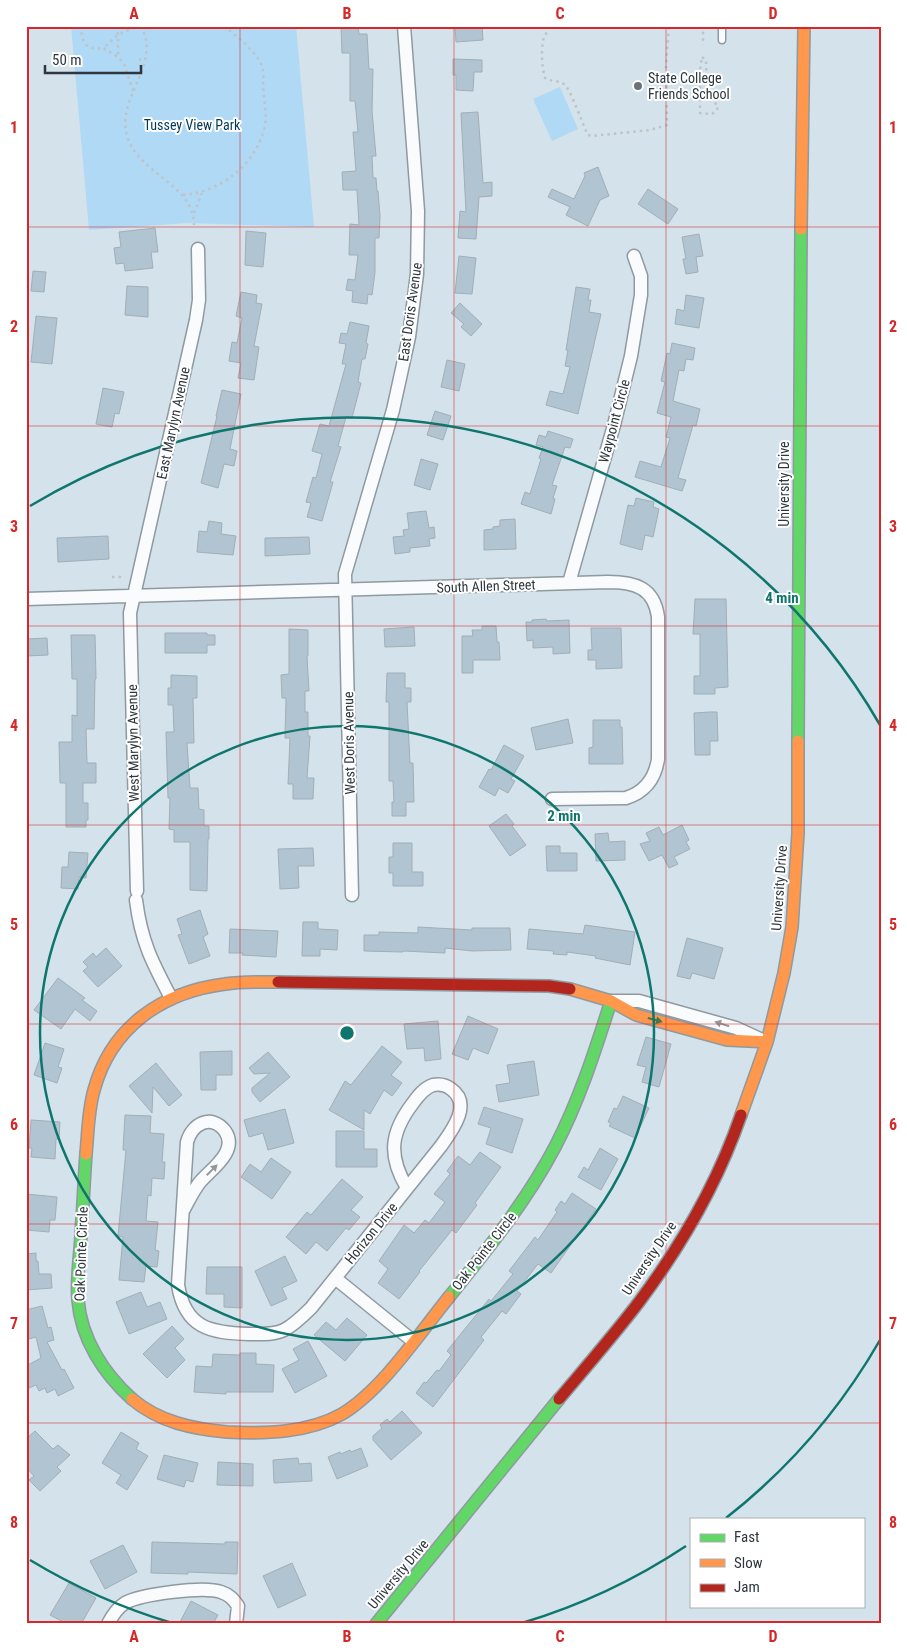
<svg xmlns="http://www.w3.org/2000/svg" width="907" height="1650" viewBox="0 0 907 1650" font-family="'Roboto Condensed',sans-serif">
<rect width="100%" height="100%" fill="#d4e2eb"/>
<path fill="#b0d9f5" d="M71,26H296L314,227L187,223L89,230Z
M560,87L578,129L552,141L533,99Z"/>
<path fill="#b1c4d2" stroke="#a3aeb5" d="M341,26H358L359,34H367L369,69H373L372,111L376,156H372L373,178H376L377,191H378L380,216L379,238H375V272L372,295L368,294L367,304L352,302L353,291L346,290L348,279L355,280L358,255H349L350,224L359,225L357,190H343L342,172L356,171L353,132H358L355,101H350V53H342Z
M455,26H482L483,40L456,42Z
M453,59L482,60V72H474L473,91L456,90V75H453Z
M478,112L483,183L492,182V196L479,197L476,239L458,238L460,211L466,212L461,113Z
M598,167L609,196L600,200L588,226L566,215L570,207L548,197L552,189L574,199L585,176L584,173Z
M648,189L678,209L668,224L638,204Z
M155,228L158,252H151L153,268L125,271L124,263L116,264L114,248L121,247L119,232Z
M246,231L266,233L263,267L245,265Z
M699,234L703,256L696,257L698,272L686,274L683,259H686L682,237Z
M459,256L476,258L472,294L455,293Z
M33,271L46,272L44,292L31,291Z
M127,286L148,287V317L125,315Z
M576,287L590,289L588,300H591L589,312L601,314L578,414L546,405L550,391L563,394L570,367L565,366L568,350H566Z
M241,292L257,295L256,303L262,304L254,346L259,347L254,380L238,378L241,363L229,361L232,342L237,343L242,318L236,316Z
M686,295L704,298L699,328L675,324L677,309L684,311Z
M460,303L482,324L471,336L461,327L464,324L451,313Z
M36,316L57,318L52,364L31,362Z
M350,322L369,326L366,343L368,344L365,359H362L358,382L361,383L352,418L346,417L338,446L341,447L330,482H333L322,521L307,517L311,503L306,502L313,477L316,478L322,454L312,451L320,424L329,426L346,364H342L346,344L339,343L341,333L347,334Z
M672,343L695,348L693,360L686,359L684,371L679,370L673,401L700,409L696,426L693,425L678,478L686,480L682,491L635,477L640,461L661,467L670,438L666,437L671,417L657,413L665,382L661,381L667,353L670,354Z
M447,360L465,364L459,391L441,387Z
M103,388L124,392L119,414L115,413L112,427L96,424Z
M222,390L241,394L230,449L237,451L234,466L224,464L218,488L201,483L217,416H216Z
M435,411L451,416L443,440L427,435Z
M548,431L573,439L570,448L565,447L552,485L557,486L553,498L555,499L551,514L521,504L525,492L530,494L541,459L539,458L543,447L536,445L539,435L546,437Z
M421,459L438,464L430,490L414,485Z
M636,498L654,502L653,507L659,509L653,537L645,535L642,550L620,544L628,505L634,506Z
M426,511L429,528L434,527L435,538L429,539L430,546L410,548V552L395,554L393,537L404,536L403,530L409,529L407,513Z
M515,519L516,549L484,550V530L493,529V527L500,526V520Z
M209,521L222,523L221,534L236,536L233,555L197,552L199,531L207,532Z
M108,536L109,559L58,562L57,538Z
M309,537L310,554L265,556V538Z
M695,599H726L728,687L715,688V694H694V676H700V634H693Z
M546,619L547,621L569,620L570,653L553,654V647L533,648V640L527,641L526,622H532V620Z
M482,626H496L497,642H499L500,660H473V673H462V636H473L472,630H482Z
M414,627L415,646L385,647L384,629Z
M591,628H621L622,668L596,669V660H588V650H592Z
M289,629L308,630V656H307L309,691H305V712H308V736H310L307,778H314L313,799H293V784H288L290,738H285L286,698H282L281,675L289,674Z
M165,633H207V635H215V645H207V653H165Z
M71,635H95L96,679H95L94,729H86L87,763H96V783H83V803H88V820H86V827H66V783H60L59,742H72V715L77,716V679H72Z
M47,638L48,655L26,656V639Z
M387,673H405V688H411V702H407L410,763H413L414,802H406V816H392V802H394L393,781H389V702H386Z
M171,675L197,676V698H193L194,743H187L190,788H198L199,809L204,810V826H209V839H208L207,891L190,890V842H174V830L169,829L170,798H168L166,732H174L173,705H168V688H171Z
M710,712H717L718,741H710V755H695L694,713Z
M568,719L573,743L536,750L531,728Z
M593,720H620V727H622L623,764H589V748L593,747Z
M504,745L524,756L511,779L515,781L508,793L499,788L495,796L479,787L489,769L491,770Z
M506,814L514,824L512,826L526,845L510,856L489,826Z
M682,825L689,840L686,842L690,849L674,857L678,864L669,868L662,855L649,861L640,844L650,841L646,833L659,827L663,835Z
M608,833L609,842L625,841V860L596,861L595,834Z
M393,843H412V872H423V886H393V873H389V857H393Z
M546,846H560V853H577V871H547Z
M313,848L314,866H298L299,888L280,889L278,849Z
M69,852L88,853L86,878L79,877L78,889L61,888L62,867H68Z
M200,910L208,934L203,937L210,956L189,964L178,935L182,934L177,919Z
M303,922H318V929L338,930L337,950L320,949V956H302Z
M585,925L635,932L630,965L595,958L596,956L567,952V955L553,954L554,951L527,949L529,929L583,934Z
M418,927L472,930V928H510L511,950L472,951L445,948V953L403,951V952L364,951V935H379V932L418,933Z
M230,929L278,931L276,957L242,955L243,953H229Z
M687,938L723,948L714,979L692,973L690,979L677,976Z
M106,948L122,966L98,987L83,971L88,967L83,962L93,953L96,957Z
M58,978L85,998L82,1000L97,1011L90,1021L75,1009L61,1029L34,1010Z
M468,1016L498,1029L488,1054L473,1048L468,1060L452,1054Z
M438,1021L441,1059L425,1061L424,1048L407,1049L404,1024Z
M646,1037L671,1044L659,1087L642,1082L646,1067L637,1065Z
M45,1043L64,1049L58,1067L62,1068L57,1083L34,1075Z
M382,1046L402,1062L391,1075L402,1083L392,1096L384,1090L370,1114L364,1110V1130L329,1110L345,1081L351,1085Z
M232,1051V1075H216V1090H201L200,1052Z
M268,1052L290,1077L260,1102L252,1092V1088L270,1073L254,1074L249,1068Z
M534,1061L539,1095L499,1102L496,1085L510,1083L507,1065Z
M156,1063L182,1095L169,1106L153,1087L152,1113L129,1086Z
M623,1096L649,1108L635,1138L609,1126L611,1123L608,1122L614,1108L617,1109Z
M484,1107L523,1119L512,1153L486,1144L491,1128L478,1124Z
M285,1109L294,1143L268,1150L263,1133L249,1137L244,1120Z
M125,1115L151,1116L150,1133L164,1134L162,1162H165L164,1179L152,1178L151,1196L148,1195L146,1221L158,1222L155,1250L159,1251L157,1267L146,1266L144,1282L119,1280L123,1237L118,1236L126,1150H123Z
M31,1120L60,1122L59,1139H56L55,1159L31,1157L32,1148H29Z
M336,1131H364V1149H377V1167H336Z
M600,1148L618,1159L601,1190L578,1177L584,1167L588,1170Z
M480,1152L501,1167L475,1203L477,1205L456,1233L452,1230L419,1271L420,1272L399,1299L378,1283L388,1269L379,1261L404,1225L414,1233L425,1220L429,1223L445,1202L434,1194L450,1174L447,1171L458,1156L470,1165Z
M271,1158L291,1172L272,1199L241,1177L250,1164L261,1172Z
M342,1179L363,1197L351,1210L360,1217L349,1230L346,1228L327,1251L316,1242L306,1254L286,1237L307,1212L311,1215Z
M572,1193L596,1209L551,1273L538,1264L517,1291L521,1294L506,1314L502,1311L481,1337L484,1340L433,1407L416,1393L424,1382L426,1383L437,1370L439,1371L451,1355L447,1351L489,1299L491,1301L513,1274L509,1271L535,1237L538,1240L557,1212L555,1210L561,1201L565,1204Z
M26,1194L57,1197L55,1220H50L49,1232L26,1230Z
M36,1253V1261H38L39,1274H51L52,1288L26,1290V1254Z
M285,1256L297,1281L282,1288L287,1299L271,1306L255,1271Z
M207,1267H242V1308L224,1307V1294H206Z
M141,1292L147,1307L160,1302L167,1319L129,1334L116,1302Z
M42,1306L48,1328L51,1327L54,1340L47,1342L62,1370L64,1369L74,1388L58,1396L55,1389L47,1393L45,1388L39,1391L36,1385L29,1388L26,1383V1366L41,1358L36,1337L29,1339L26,1329V1310Z
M347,1318L367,1335L345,1361L314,1335L326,1322L336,1330Z
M172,1326L184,1339L175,1348L185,1360L167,1378L143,1354Z
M308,1341L327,1376L295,1393L282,1369L299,1360L293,1349Z
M240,1353H256V1364L274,1365L273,1392H226V1394L194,1392L196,1366L212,1367L213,1354L240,1355Z
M402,1411L422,1433L391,1460L373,1440V1436L382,1428L380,1425L387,1419L390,1422Z
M35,1431L53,1449L58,1445L70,1455L57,1467L61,1471L40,1491L29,1480L34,1476L26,1467V1439Z
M121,1432L139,1443L136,1449L148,1456L127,1490L116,1483L121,1475L102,1463Z
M361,1448L368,1466L337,1479L328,1457L340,1452L341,1454L350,1450L351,1452Z
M164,1455L198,1463L193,1482L186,1480L184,1487L157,1479Z
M298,1458L299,1464L311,1463L312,1481L274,1483L273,1460Z
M218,1462L253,1464V1486L217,1485Z
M152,1542L225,1544V1542H238L237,1574L188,1572V1574L151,1573Z
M123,1545L137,1572L105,1589L90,1561Z
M292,1563L306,1595L278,1608L263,1576Z
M69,1583L96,1598L81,1624H67L50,1615Z
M191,1601L218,1615L213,1624H179Z"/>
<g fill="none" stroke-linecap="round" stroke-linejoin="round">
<defs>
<path id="lane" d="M722,40V26"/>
<path id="street" d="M569,583L614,425L631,356L641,295V276L634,256
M26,599L608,582C634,582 654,587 658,617V759C655,779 645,792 626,798L552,799
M137,891L130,613L196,320L199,300L198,249
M352,895L345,574L393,410L409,337L417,274L418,211L404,26
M136,900C141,941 152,962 171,998
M611,1001H639L736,1028L760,1039
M184,1209C189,1200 193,1191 200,1182C211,1169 239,1151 225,1131C211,1113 192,1124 187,1142L178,1285C185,1328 210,1333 249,1334C260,1334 274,1335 284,1330C294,1325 303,1316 311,1308L441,1146C451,1132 473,1104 451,1089C446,1085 439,1084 433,1085C424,1088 418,1096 413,1103C390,1133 388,1156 407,1188
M335,1278L413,1341
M108,1624C112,1616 117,1608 125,1603C141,1594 204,1586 221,1592C230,1595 233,1599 238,1606L236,1624"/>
<path id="fast" d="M798,741L801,229
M86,1154C84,1181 83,1208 81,1235C80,1257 76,1279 78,1300C81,1339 104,1374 132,1399
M449,1297C487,1250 526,1202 555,1147C579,1101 595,1051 611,1001
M376,1624L559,1399"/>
<path id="slow" d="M801,229L804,26
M570,989L611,1001L636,1015L727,1040L767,1042
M741,1115L767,1042L784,973L792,927L798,833V741
M86,1154C88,1133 88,1111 94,1090C111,1027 162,992 225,984C243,981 260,982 278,982
M132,1399C159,1422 193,1429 227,1432C265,1434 308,1433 342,1414C382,1390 419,1334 449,1297"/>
<path id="jam" d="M278,982L549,986L570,989
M559,1399C586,1367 614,1335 639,1302C681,1246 718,1182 741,1115"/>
</defs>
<use href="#lane" stroke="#8f99a0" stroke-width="9"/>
<use href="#street" stroke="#8f99a0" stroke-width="15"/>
<use href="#fast" stroke="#8f99a0" stroke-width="14"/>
<use href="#slow" stroke="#8f99a0" stroke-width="14"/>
<use href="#jam" stroke="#8f99a0" stroke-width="14"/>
<path stroke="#bec3c6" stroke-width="2.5" stroke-dasharray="2.5 4" stroke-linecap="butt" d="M83,26C81,31 81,34 83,39C86,49 94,49 103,48
M116,26L118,35V57
M141,26C162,65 116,97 127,136C139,175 194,184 194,225
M548,26C548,33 544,35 543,41C541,53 542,67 545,78C551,82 558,80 564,84C570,88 582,122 586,131L588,135L592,136L650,130L667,125L666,64L669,26
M700,26L703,32V45
M702,57L706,60L707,98L718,105L717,110L712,114L700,113V70Z
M139,59L145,62
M133,91L124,64L118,57L103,48L118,35L137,26
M183,195C221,192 257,164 265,125C267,112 264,100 263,87C263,80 265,72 261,64C254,49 237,37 224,26
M194,213L202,193
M112,577H122"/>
<use href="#lane" stroke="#f9fbfc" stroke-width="6"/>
<use href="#street" stroke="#f9fbfc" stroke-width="12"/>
<use href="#fast" stroke="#63d668" stroke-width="11"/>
<use href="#slow" stroke="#ff974d" stroke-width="11"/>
<use href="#jam" stroke="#b3261e" stroke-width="11"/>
</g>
<defs><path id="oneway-solid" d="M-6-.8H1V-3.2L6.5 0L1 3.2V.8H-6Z" transform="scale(1.25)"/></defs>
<use fill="#43774e" href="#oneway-solid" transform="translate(655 1020) rotate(15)"/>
<g fill="#93999c">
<use href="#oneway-solid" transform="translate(722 1024) rotate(-163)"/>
<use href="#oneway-solid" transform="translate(212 1170) rotate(-45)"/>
</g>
<path fill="none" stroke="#d62828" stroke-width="1" stroke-opacity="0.55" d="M240,26V1624M454,26V1624M666,26V1624M26,227H881M26,426H881M26,626H881M26,825H881M26,1024H881M26,1224H881M26,1423H881"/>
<g fill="none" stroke="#0f766e" stroke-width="2.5">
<circle cx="347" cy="1033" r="307"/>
<path d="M880 1340A615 615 0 0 1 726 1518M686 1546A615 615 0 0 1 522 1623M172 1623A615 615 0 0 1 30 1560M30 506A615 615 0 0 1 880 725"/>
</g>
<circle fill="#67737a" stroke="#fff" stroke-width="2" cx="638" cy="86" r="5"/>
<g text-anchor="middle" stroke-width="4" stroke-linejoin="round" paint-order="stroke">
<g font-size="14" fill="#2d373d" stroke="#fff" text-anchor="start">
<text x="648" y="83">State College<tspan x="648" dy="16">Friends School</tspan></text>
</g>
<g font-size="14" fill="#003958" stroke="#fff">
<text x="192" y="130">Tussey View Park</text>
</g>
<g font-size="14" fill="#2d373d" stroke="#fff">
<text transform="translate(410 312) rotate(-82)" y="5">East Doris Avenue</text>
<text transform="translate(614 421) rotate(-75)" y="5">Waypoint Circle</text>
<text transform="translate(173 423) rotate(-78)" y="5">East Marylyn Avenue</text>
<text transform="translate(784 484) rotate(-90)" y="5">University Drive</text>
<text transform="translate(486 586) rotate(-2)" y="5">South Allen Street</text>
<text transform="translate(133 743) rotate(-91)" y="5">West Marylyn Avenue</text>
<text transform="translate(349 743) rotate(-91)" y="5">West Doris Avenue</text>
<text transform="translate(779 888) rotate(-86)" y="5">University Drive</text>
<text transform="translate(371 1233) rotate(-51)" y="5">Horizon Drive</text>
<text transform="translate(484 1251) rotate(-52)" y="5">Oak Pointe Circle</text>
<text transform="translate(81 1254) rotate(-88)" y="5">Oak Pointe Circle</text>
<text transform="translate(649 1258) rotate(-56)" y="5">University Drive</text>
<text transform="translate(398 1574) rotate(-50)" y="5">University Drive</text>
</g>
</g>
<circle cx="347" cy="1033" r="8" fill="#0f766e" stroke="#fff" stroke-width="2.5"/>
<g font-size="15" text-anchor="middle" font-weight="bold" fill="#0f766e" stroke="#fff" stroke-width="4" stroke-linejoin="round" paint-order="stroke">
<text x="782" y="603">4 min</text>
<text x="564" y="821">2 min</text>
</g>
<rect width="907" height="1650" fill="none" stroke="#ffffff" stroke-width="55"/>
<rect x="690" y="1518" width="175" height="90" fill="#ffffff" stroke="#abafb1"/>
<rect x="700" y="1534" width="25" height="8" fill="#63d668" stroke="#abafb1"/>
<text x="734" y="1542" font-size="15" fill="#2d373d">Fast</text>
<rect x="700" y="1559" width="25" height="8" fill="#ff974d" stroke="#abafb1"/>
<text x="734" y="1568" font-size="15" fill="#2d373d">Slow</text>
<rect x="700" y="1584" width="25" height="8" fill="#b3261e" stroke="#abafb1"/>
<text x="734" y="1592" font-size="15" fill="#2d373d">Jam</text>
<path d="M45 65v8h96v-8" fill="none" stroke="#2d373d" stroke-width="2.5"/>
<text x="52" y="65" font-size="15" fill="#2d373d" stroke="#ffffff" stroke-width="4" paint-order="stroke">50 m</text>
<rect x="28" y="28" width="852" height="1594" fill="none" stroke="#d62828" stroke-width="2"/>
<g font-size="16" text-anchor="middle" font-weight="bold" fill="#d62828">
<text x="134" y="19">A</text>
<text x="347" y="19">B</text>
<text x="560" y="19">C</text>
<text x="773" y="19">D</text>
<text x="14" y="133">1</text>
<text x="893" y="133">1</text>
<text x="14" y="332">2</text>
<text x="893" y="332">2</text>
<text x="14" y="532">3</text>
<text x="893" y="532">3</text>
<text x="14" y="731">4</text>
<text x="893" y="731">4</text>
<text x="14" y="930">5</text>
<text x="893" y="930">5</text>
<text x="14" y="1130">6</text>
<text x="893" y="1130">6</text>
<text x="14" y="1329">7</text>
<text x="893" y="1329">7</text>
<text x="14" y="1528">8</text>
<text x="893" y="1528">8</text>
<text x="134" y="1642">A</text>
<text x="347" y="1642">B</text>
<text x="560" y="1642">C</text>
<text x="773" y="1642">D</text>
</g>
</svg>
